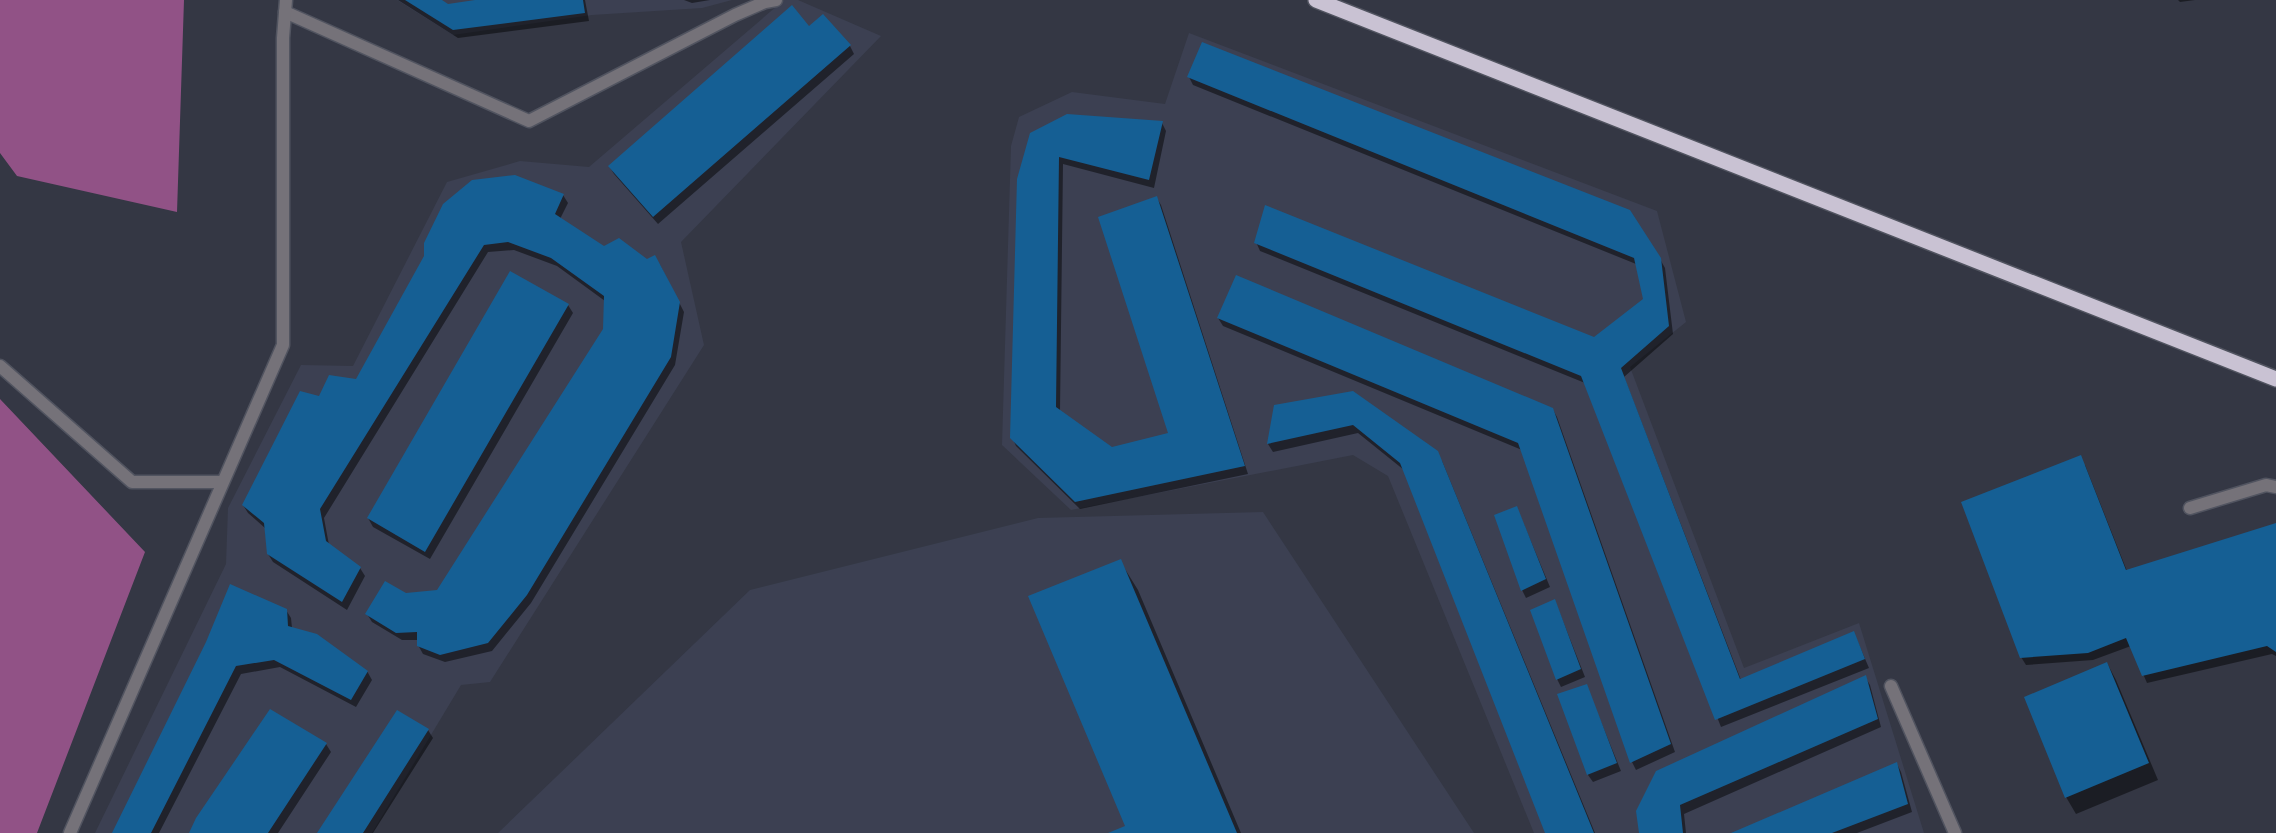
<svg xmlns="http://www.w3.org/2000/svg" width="2276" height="833" viewBox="0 0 2276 833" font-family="'DejaVu Sans',sans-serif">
<rect width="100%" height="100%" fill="#343744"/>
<path fill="#3c4052" d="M397,0H732L702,8L592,15L453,35Z
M784,0H798L881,36L681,242L704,345L490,682L461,685L372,833H95L226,564L228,508L301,365L353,366L447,182L520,161L589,167Z
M1189,33L1657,211L1686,322L1630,367L1744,668L1859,623L1924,833H1534L1388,476L1353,455L1071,510L1002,445L1011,146L1019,117L1072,92L1165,104Z
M1263,512L1474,833H498L750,590L1038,518Z"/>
<path fill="#915286" d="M0,0H184L177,212L17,176L0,153Z
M0,399L145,552L37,833H0Z"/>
<path fill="#0007" d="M398,0H440L447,5L485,0H585L589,21L458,38Z
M684,0H710L692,3Z
M2178,0H2195L2180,2Z
M809,28L850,46L854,54L658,224L614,174L609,166Z
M1189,77L1660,259L1665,268L1673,334L1624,377L1741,680L1854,633L1869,668L1721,727L1585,383L1260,251L1256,242L1594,339L1644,300L1636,264L1193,85Z
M1162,123L1166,131L1154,188L1063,164L1060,411L1112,448L1170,434L1156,197L1161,205L1248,474L1080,509L1016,446L1012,437L1031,134Z
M563,195L568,203L560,219L604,248L660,265L684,312L675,365L531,603L492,651L445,662L423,654L418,645V640H402L372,622L367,614L406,594L438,591L604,329L605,301L557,266L514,250L488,252L324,518L329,545L360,568L365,576L347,610L273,562L268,554L265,528L248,513L243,505L319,398L357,380L426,256Z
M568,305L573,313L430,559L373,527L368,518Z
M1218,318L1552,408L1557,417L1675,752L1636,770L1632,762L1522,450L1223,326Z
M1353,393L1442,461L1595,833H1546L1404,470L1358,433L1273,452L1268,444L1275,406Z
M2085,465L2127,571L2276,524V656L2272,654L2147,683L2131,646L2093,660L2026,665L2021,657Z
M1517,508L1550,587L1526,598L1522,590Z
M1120,561L1138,590L1241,833H1111L1127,827Z
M1555,601L1585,677L1561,687L1557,679Z
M286,610L291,618L292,628L367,671L372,680L356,707L280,667L241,674L159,833H113L208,643Z
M2107,663L2116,680L2158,780L2076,814L2066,797Z
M1865,677L1870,685L1881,727L1684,814L1686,833H1641L1637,811Z
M1586,685L1621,771L1593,782L1588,775Z
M271,711L326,744L331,752L278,833H191Z
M428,730L433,738L373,833H318Z
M1897,764L1901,772L1912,812L1857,833H1734Z"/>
<path fill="#155f94" d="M405,0H442L448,4L475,0H583L585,13L453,30Z
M792,5L809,26L823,14L851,45L653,217L608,166Z
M1202,42L1630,210L1661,258L1669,326L1621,368L1740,679L1854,631L1865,659L1715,720L1581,376L1254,243L1265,205L1594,337L1643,299L1634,258L1187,77Z
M1067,114L1163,121L1149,180L1059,157L1056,407L1112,447L1168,433L1098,217L1157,196L1245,466L1075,502L1010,438L1017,179L1030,133Z
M515,175L564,194L555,214L604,246L619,238L647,259L655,255L680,302L671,357L527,595L488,643L440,655L417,646V632L396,633L365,614L385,581L406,593L437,590L603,329L604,296L551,258L508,242L484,245L320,509L326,541L361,567L342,602L267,554L264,523L242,505L300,391L319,396L329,375L356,379L424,256V243L443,204L472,180Z
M510,271L569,304L425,552L367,518Z
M1236,275L1553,408L1671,744L1630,763L1518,443L1217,318Z
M1353,391L1438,451L1594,833H1545L1400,463L1353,425L1267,444L1274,405Z
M2081,455L2126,570L2276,523V652L2267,646L2142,676L2126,638L2088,653L2020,658L1961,502Z
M1517,506L1546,579L1521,591L1494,515Z
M1121,559L1237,833H1108L1125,826L1028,596Z
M230,584L287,609L288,626L317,634L368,671L351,700L274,660L236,666L151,833H112L206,642Z
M1555,599L1581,669L1556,680L1530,610Z
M2107,662L2149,763L2065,798L2024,697Z
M1866,675L1878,719L1680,805L1683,833H1639L1636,811L1656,771Z
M1587,684L1617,763L1587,775L1557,694Z
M270,709L327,743L268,833H189L196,818Z
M397,710L429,729L363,833H317Z
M1897,762L1908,804L1832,833H1731Z"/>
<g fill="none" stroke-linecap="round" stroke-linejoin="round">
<defs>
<path id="lane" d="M285,12L529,121L735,15L765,2L776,0
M2190,508L2266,485L2276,487
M1891,686L1955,833"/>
<path id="street" d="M0,366L132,482H223
M70,833L283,345V38L286,0"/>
<path id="highway" d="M1316,0L2276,379"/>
</defs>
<use href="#lane" stroke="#515460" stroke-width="15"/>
<use href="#street" stroke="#515460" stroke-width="15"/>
<use href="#highway" stroke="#515460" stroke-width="18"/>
<use href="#lane" stroke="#757279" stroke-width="12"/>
<use href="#street" stroke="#757279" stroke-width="12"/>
<use href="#highway" stroke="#c9c2d3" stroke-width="15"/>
</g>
</svg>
